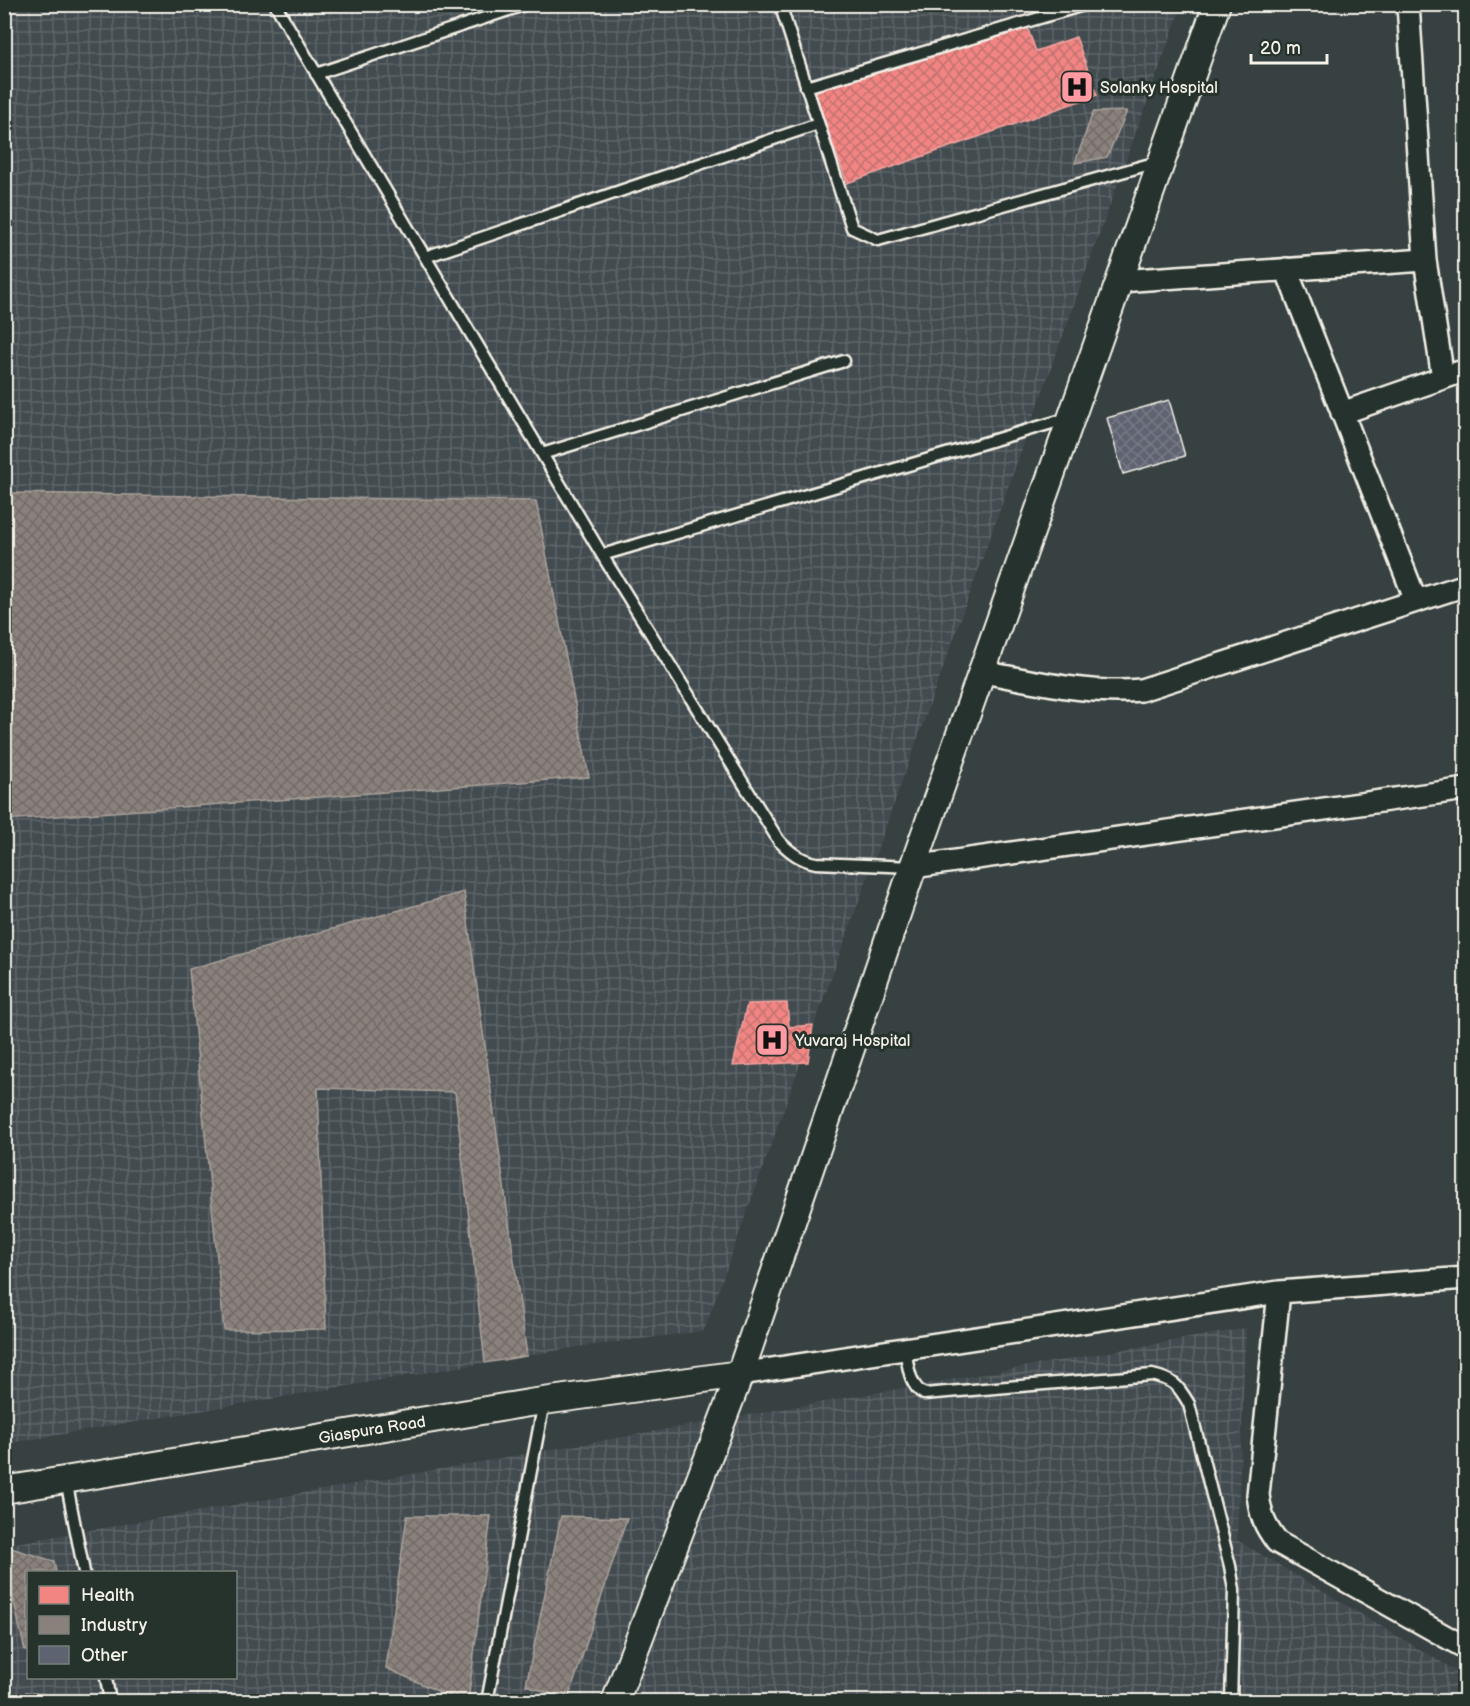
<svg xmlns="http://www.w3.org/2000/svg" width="1470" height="1706" viewBox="0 0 1470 1706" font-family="'Balsamiq Sans',sans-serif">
<defs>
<pattern id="industrial-grid" width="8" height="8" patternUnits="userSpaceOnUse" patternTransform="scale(1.5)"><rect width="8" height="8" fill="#434b4f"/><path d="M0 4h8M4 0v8" fill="none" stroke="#5f6568"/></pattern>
<pattern id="health-cross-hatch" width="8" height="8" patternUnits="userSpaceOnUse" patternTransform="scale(1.5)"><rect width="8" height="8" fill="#f28482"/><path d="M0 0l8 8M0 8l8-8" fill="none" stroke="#bf7270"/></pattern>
<pattern id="industry-cross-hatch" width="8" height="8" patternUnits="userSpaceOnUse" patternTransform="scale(1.5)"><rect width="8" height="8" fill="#8a817c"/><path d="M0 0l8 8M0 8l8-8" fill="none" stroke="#706a66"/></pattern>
<pattern id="building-cross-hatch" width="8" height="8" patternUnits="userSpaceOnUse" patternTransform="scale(1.5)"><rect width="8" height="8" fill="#5e6371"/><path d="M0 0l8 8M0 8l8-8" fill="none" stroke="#767a85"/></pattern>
</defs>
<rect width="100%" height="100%" fill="#374141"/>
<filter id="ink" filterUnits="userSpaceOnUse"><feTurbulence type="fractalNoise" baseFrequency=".0167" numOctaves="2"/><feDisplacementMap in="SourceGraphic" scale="12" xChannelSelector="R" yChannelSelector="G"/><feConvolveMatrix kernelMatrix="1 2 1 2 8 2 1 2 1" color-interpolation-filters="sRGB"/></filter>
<g filter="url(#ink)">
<path fill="url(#industrial-grid)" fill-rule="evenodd" d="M5,5H1182L704,1331L578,1347L5,1444Z
M1246,1328L1237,1540L1466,1677L1465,1702H5V1545ZM28,1572H236V1678H28Z"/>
<path fill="url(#health-cross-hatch)" stroke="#f3a5a1" stroke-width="1.5" d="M1023,16L1036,51L1076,37L1097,95L847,183L814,90Z
M787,1003L789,1027L813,1025L808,1062L733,1066L747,1004Z"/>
<path fill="url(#industry-cross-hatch)" stroke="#aaa39c" stroke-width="1.5" d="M1127,111L1107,157L1075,163L1093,112Z
M4,493L536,501L589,777L4,820Z
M464,892L527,1356L485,1363L455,1092L318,1088L326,1329L224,1330L189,969Z
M407,1516H491L468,1702H462L386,1668Z
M561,1516L627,1518L568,1700L526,1685Z
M4,1546L54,1561L56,1572H28V1651H25L4,1558Z
M26,1692L75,1699L76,1702H28Z"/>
<path fill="url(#building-cross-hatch)" stroke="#f4f1e8" stroke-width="1.5" d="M1169,400L1185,456L1123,474L1107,418Z"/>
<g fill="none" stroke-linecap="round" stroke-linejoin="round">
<defs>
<path id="service" d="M275,4L602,555L779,841C790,852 800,860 816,863L913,867
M780,4L852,228L878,240L1161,161
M316,74L527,4
M806,87L1087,4
M425,257L818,124
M542,454L844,361
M602,555L1069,418
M905,1349C908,1364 909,1386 924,1394L1152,1375C1174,1380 1178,1385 1189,1404L1230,1566L1234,1590L1231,1702
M66,1480L84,1572
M106,1678L110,1702
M4,1686L7,1702
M487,1702L544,1402"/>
<path id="minor" d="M1408,4L1425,260L1443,378
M1286,269L1416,601
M1120,281L1425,260
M1342,413L1466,370
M982,672C1034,681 1088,695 1141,690L1466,585
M913,867L1466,789
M1279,1292L1258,1495C1261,1516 1264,1525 1277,1542L1466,1648
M740,1374L1279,1292L1466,1278"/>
<path id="tertiary" d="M4,1490L529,1403L740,1374
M615,1702L740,1374L913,867L1217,4"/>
</defs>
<use href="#service" stroke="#f4f1e8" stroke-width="15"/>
<use href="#minor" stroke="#f4f1e8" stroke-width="26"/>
<use href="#tertiary" stroke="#f4f1e8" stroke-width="30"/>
<use href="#service" stroke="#26332d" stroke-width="10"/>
<use href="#minor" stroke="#26332d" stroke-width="21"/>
<use href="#tertiary" stroke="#26332d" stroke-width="26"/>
</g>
</g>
<defs>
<symbol id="hospital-square" viewBox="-11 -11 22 22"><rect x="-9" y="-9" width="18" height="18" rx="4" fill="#ff9aa2" stroke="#26332d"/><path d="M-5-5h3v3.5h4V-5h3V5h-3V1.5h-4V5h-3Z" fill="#111"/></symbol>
</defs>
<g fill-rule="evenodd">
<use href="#hospital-square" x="1058" y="68" width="38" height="38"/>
<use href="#hospital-square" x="753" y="1021" width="38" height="38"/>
</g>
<g text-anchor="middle" stroke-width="6" stroke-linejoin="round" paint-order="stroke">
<g font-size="16" fill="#f4f1e8" stroke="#26332d" text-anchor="start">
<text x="1100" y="93">Solanky Hospital</text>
<text x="795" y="1046">Yuvaraj Hospital</text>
</g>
<g font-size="16" fill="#f4f1e8" stroke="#26332d">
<text transform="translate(372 1429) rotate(-9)" y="6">Giaspura Road</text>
</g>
</g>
<rect width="1470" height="1706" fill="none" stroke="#26332d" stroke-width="24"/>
<rect x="12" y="12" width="1446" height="1682" fill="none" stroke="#f4f1e8" stroke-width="2" filter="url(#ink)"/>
<rect x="27" y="1571" width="210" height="108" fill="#26332d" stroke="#787f78" stroke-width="1.5"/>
<rect x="39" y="1586" width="30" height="18" fill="#f28482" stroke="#787f78" stroke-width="1.5"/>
<text x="81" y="1601" font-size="18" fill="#f4f1e8">Health</text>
<rect x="39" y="1616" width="30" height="18" fill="#8a817c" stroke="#787f78" stroke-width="1.5"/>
<text x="81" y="1631" font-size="18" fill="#f4f1e8">Industry</text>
<rect x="39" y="1646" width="30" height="18" fill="#5e6371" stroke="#787f78" stroke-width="1.5"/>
<text x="81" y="1661" font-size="18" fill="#f4f1e8">Other</text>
<path d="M1251 54v9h76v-9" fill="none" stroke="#f4f1e8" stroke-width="3"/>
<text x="1260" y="54" font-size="18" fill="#f4f1e8" stroke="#26332d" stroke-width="4.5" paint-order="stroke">20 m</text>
</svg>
